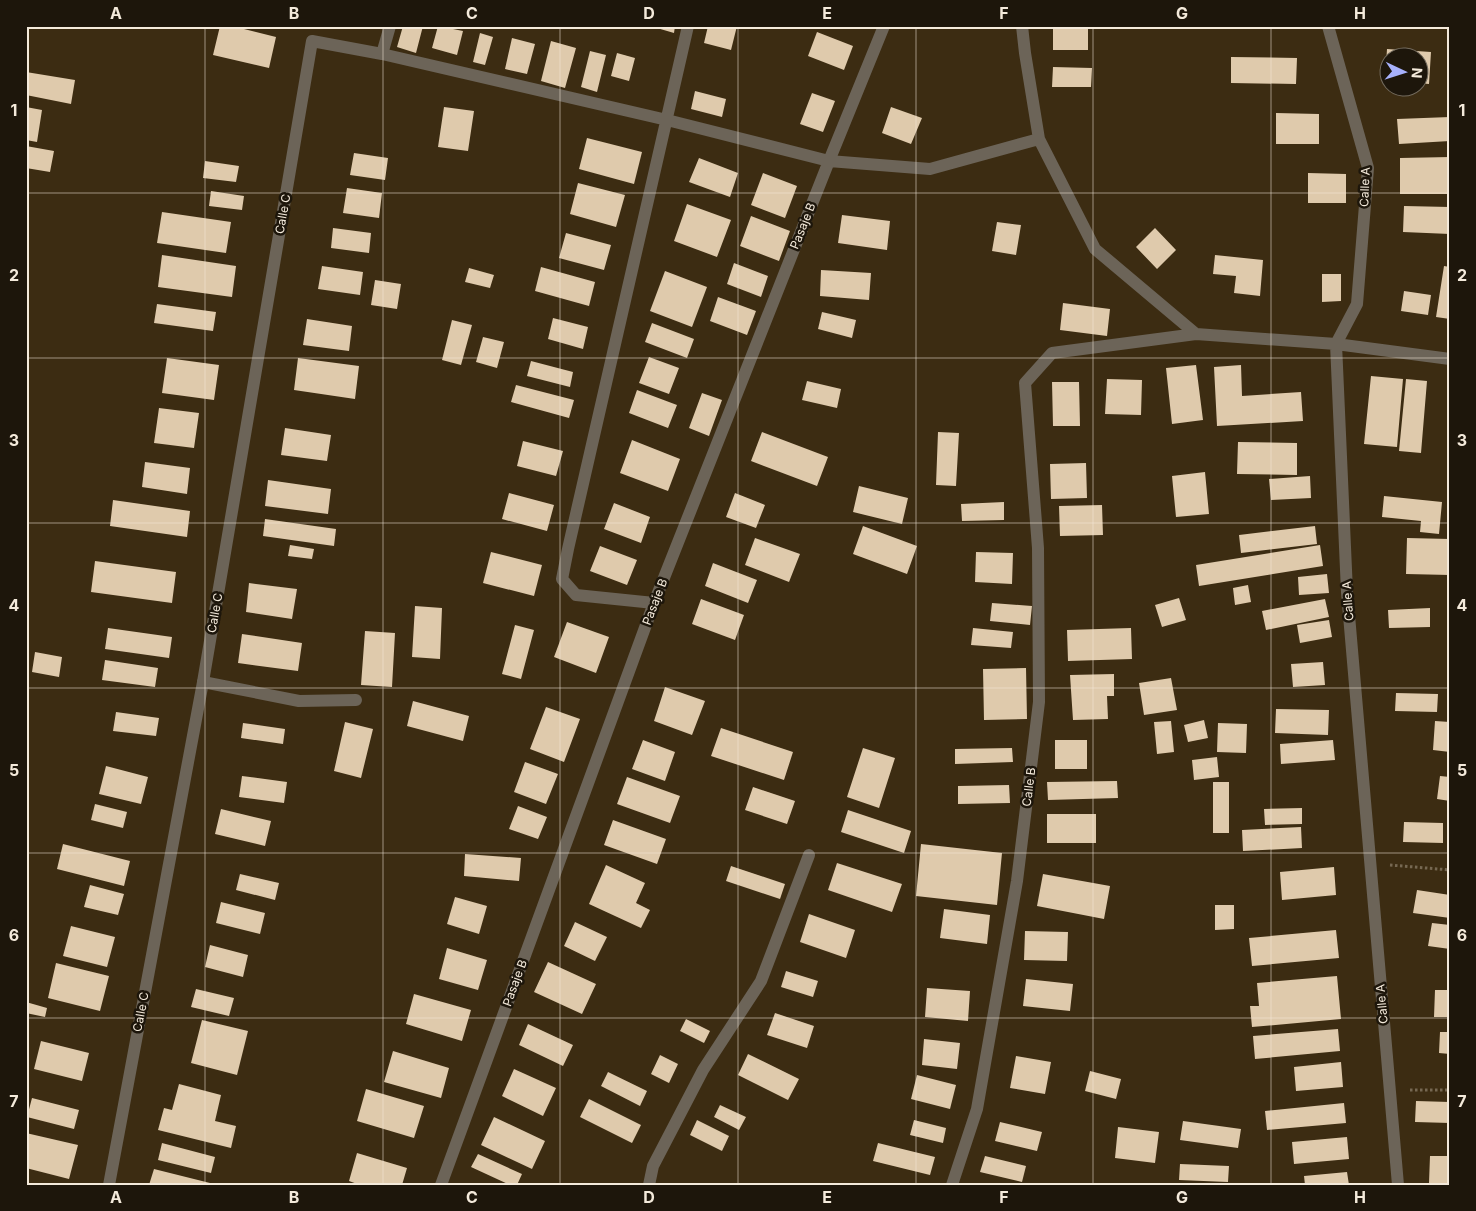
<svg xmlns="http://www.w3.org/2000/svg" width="1476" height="1211" viewBox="0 0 1476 1211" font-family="Inter,sans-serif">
<rect width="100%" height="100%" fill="#3c2c12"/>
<path fill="#dfcaac" d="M220,26H232L276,37L269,68L213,55Z
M403,26H423L416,53L397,47Z
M438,26L463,31L457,55L432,48Z
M650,26H675L674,33Z
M708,26H737L731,50L704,43Z
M1053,28L1088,29V50H1053Z
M817,32L853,46L844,70L808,56Z
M480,33L493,37L485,65L473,62Z
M512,38L535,44L527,74L505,69Z
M551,41L576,48L565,88L541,81Z
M1387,49L1431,52L1429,84L1418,83V58H1388V81L1385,80Z
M590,51L606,55L597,92L581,87Z
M617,53L635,58L629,81L611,76Z
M1231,57L1297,58L1296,84L1231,83Z
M1053,67L1092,68L1091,87H1052Z
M26,72L75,80L71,104L26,95Z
M695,91L726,99L722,117L691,109Z
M812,93L835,101L823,132L800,124Z
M26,107L42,110L37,142L26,140Z
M444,107L474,111L468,151L438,147Z
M891,107L922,118L911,144L882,133Z
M1276,113L1319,114V144H1276Z
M1450,117V141L1399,144L1397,119Z
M587,138L642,152L634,184L579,169Z
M26,146L54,151L50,172L26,168Z
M354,153L388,158L385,180L350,175Z
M1450,157V194H1400V158Z
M699,158L738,173L730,197L689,182Z
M205,161L239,166L236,182L203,178Z
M763,173L797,186L785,218L751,205Z
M1308,173L1346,174V203H1308Z
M578,183L625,195L616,227L570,214Z
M347,188L382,193L379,218L343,213Z
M211,191L244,196L242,210L209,206Z
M687,204L731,220L717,257L674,241Z
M1404,206L1450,207V234L1403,232Z
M162,212L231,222L226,253L157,243Z
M842,215L890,221L887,250L838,243Z
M751,216L790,231L779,261L740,246Z
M997,222L1021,225L1016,255L992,251Z
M333,228L371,233L369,253L331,248Z
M1155,228L1176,250L1157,269L1136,247Z
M566,233L611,245L604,270L559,258Z
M162,255L236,266L232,297L158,287Z
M1215,255L1263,260L1260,296L1234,293L1236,276L1213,274Z
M734,263L768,276L761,297L727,284Z
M322,266L363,272L360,295L318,289Z
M1444,266L1450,267V319L1436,317Z
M541,267L595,282L589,306L535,291Z
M469,268L494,275L490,288L465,282Z
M821,270L871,273L869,300L820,296Z
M665,271L707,287L692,327L650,311Z
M1322,274H1341V301L1322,302Z
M375,280L401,284L397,309L371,305Z
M1404,291L1431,295L1428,315L1401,311Z
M718,297L756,311L747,335L710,321Z
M1063,303L1110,309L1107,336L1060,330Z
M157,304L216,312L213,331L154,323Z
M822,312L856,320L852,338L818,329Z
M553,318L588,327L583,349L548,339Z
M307,319L352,326L349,351L303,345Z
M452,320L472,325L461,365L442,360Z
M652,323L694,339L687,358L645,342Z
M483,337L504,342L497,368L476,362Z
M649,357L679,368L669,394L639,383Z
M167,358L219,365L214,400L162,393Z
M298,358L359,366L355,399L294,390Z
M531,361L573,372L570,387L527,376Z
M1196,365L1203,420L1172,424L1166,368Z
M1241,365L1242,396L1301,392L1303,421L1217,426L1214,367Z
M1371,376L1403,379L1397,447L1364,444Z
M1107,379L1142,380L1141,415L1105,414Z
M1406,379L1427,381L1421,453L1399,451Z
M807,381L841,389L837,408L802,400Z
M1052,382H1079L1080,426H1053Z
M516,385L574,400L569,418L511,402Z
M637,390L677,405L668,428L629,413Z
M702,393L722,400L709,436L689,428Z
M159,408L199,413L194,448L154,443Z
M285,428L331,435L327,461L281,455Z
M762,432L828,457L817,486L751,461Z
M938,432L959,433L956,486L936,485Z
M632,440L680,459L668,491L620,473Z
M523,441L563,451L556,476L517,466Z
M1238,442L1297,443V475L1237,474Z
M145,462L190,468L187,494L142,487Z
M1086,463L1087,498L1051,499L1050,464Z
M1205,472L1209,514L1176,517L1172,476Z
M1310,476L1311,498L1271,500L1269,479Z
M268,480L331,489L328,514L265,506Z
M859,486L908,498L902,524L853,512Z
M509,493L554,505L547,531L502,519Z
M735,493L765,505L756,528L726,517Z
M1384,496L1442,502L1439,534L1420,532L1421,521L1382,517Z
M113,500L190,511L187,537L110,526Z
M1004,502V520L962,521L961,504Z
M614,503L650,517L641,543L604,529Z
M1102,505L1103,535L1060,536L1059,506Z
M265,519L336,529L334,546L263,536Z
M863,526L917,546L907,574L853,554Z
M1315,526L1317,544L1241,553L1239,535Z
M755,538L800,554L789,582L745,565Z
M1407,538L1450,539V575L1406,574Z
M290,545L314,549L312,559L288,556Z
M1320,545L1323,566L1199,586L1196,565Z
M600,546L637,560L627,585L590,571Z
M491,552L542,565L534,596L483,583Z
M976,552L1013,553L1012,584L975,582Z
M95,561L176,572L172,603L91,592Z
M713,563L757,580L748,603L705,586Z
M1327,574L1329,593L1299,595L1298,577Z
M249,583L297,589L292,619L246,612Z
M1248,585L1251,602L1235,605L1233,588Z
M1179,598L1186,620L1162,627L1155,605Z
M701,599L744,615L735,640L692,624Z
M1325,599L1329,617L1266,630L1262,611Z
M992,603L1032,606L1030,625L990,621Z
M415,606L442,608L440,659L412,657Z
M1430,608V627L1389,628L1388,610Z
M1329,620L1332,637L1300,643L1297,625Z
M567,622L609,637L596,673L554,657Z
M515,625L534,630L521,679L502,674Z
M108,628L172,637L169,658L105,649Z
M973,628L1013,632L1011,648L971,645Z
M1131,628L1132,659L1068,661L1067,630Z
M365,631L395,633L392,687L361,685Z
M242,634L302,643L298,671L238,663Z
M35,652L62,657L59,677L32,672Z
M105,660L158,668L155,687L102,680Z
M1323,662L1325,685L1293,687L1291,664Z
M1026,668L1027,719L984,720L983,669Z
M1114,674V696H1107L1108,719L1073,720L1070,675Z
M1171,678L1177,710L1144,715L1139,683Z
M665,687L705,701L692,735L654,721Z
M1396,693L1438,694L1437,712L1395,711Z
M413,701L469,716L463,741L407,726Z
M546,707L580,719L564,762L530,749Z
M1276,709L1329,710L1328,735L1275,733Z
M116,712L159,718L156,736L113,731Z
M1204,720L1208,738L1188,742L1184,725Z
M1171,721L1174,752L1157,754L1154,722Z
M1435,721L1450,722V752L1433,750Z
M345,722L373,729L361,778L334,771Z
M243,723L285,729L283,744L241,738Z
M1218,723L1247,724L1246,753L1217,752Z
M721,728L793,752L784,780L711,756Z
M643,740L675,752L665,781L632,769Z
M1055,740H1087V769H1055Z
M1333,740L1335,760L1281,764L1280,744Z
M863,748L895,758L879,808L847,797Z
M1012,748L1013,762L955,764V749Z
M1217,757L1219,777L1194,780L1192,760Z
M525,762L558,774L546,804L514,792Z
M106,766L148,777L141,804L99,794Z
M242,776L287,782L284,803L239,797Z
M1440,776L1450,777V801L1437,799Z
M627,777L680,796L670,823L617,804Z
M1117,781L1118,798L1048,800L1047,782Z
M1213,782H1229V833H1213Z
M1009,785L1010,803L958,804V786Z
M753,787L795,801L787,824L745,810Z
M95,804L127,812L123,828L91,820Z
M518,806L547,817L538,839L509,829Z
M1302,808V824L1265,825L1264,809Z
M221,809L271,821L265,846L215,834Z
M848,810L911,831L904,853L841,832Z
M1047,814H1096V843H1047Z
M613,820L666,839L657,864L604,845Z
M1404,822L1443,823V843L1403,842Z
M1301,827L1302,848L1243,851L1242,830Z
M63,844L130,861L124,886L57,869Z
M921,844L1002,853L997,905L916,896Z
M465,854L521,858L519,881L464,876Z
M837,863L902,884L892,912L828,890Z
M606,865L645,883L636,903L650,910L641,928L589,904Z
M731,866L785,884L780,899L726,881Z
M1334,867L1336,895L1282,900L1280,872Z
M240,874L279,883L275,900L236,890Z
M1043,874L1110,886L1104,919L1037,906Z
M90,885L124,894L118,915L84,907Z
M1417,890L1450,895V918L1413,913Z
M455,897L487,906L479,934L447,924Z
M221,902L265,913L260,934L216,923Z
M1215,905H1234V929L1215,930Z
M944,909L990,915L987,944L940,938Z
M809,914L855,930L846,958L800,942Z
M575,922L607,937L595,961L564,946Z
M1432,923L1450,925V949L1428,946Z
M71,926L115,937L107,967L63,956Z
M1336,930L1339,958L1252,966L1249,938Z
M1025,931L1068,932L1067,961L1024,960Z
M210,945L248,955L243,977L205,967Z
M447,948L487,960L478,990L439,979Z
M548,962L596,984L582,1014L534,992Z
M56,963L109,976L100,1011L48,998Z
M786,971L818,981L813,997L781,987Z
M1337,976L1341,1019L1252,1027L1250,1006H1259L1257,983Z
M1026,979L1073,984L1070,1011L1023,1006Z
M927,988L970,991L968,1021L925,1017Z
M196,989L234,998L229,1016L191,1007Z
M1435,990H1450V1017H1434Z
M414,994L471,1010L462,1041L406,1024Z
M26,1002L47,1008L45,1017L26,1013Z
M775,1013L814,1026L807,1048L767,1035Z
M686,1019L710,1031L704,1043L680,1031Z
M202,1020L248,1031L237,1075L191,1063Z
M528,1024L573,1045L563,1066L519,1045Z
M1338,1029L1340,1051L1255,1059L1253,1036Z
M1440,1032H1450V1054L1439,1053Z
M924,1039L960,1043L957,1069L922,1065Z
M41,1041L89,1053L82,1081L34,1069Z
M393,1051L449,1068L441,1098L384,1082Z
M748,1054L799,1079L788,1100L738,1075Z
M660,1055L678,1064L669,1083L651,1074Z
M1016,1056L1051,1062L1045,1094L1010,1088Z
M1341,1062L1343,1087L1296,1091L1294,1067Z
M514,1069L556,1088L543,1116L502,1096Z
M1090,1071L1121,1079L1116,1099L1085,1091Z
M608,1072L647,1091L640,1106L601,1086Z
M917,1075L956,1085L950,1109L911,1099Z
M179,1084L221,1095L215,1121L236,1126L231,1148L158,1130L164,1108L172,1110Z
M366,1089L424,1106L414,1138L357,1121Z
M32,1098L79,1110L74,1129L27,1117Z
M589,1099L641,1125L632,1143L580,1117Z
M1416,1101L1450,1102V1123L1415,1122Z
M1344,1103L1346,1123L1267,1130L1265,1111Z
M720,1105L746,1117L739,1130L714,1117Z
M494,1117L545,1141L532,1169L481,1145Z
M697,1120L729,1136L722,1151L690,1135Z
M914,1120L946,1128L943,1143L910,1135Z
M1183,1121L1241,1129L1238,1148L1180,1140Z
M1000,1122L1042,1132L1037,1151L995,1141Z
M1118,1127L1159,1132L1155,1163L1115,1158Z
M26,1133L78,1145L69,1179L26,1168Z
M1347,1137L1349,1159L1294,1164L1292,1142Z
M162,1143L215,1157L211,1173L158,1160Z
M878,1143L935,1157L930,1175L873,1161Z
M357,1153L407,1168L402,1185H360L349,1181Z
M478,1154L522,1174L517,1185H510L471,1167Z
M985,1156L1026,1166L1022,1182L980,1172Z
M1430,1156H1450V1183H1429Z
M1180,1164L1229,1166L1228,1182L1179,1180Z
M154,1169L214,1184V1185H149Z
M1347,1172L1349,1185H1305L1304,1176Z"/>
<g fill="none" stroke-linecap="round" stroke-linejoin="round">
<path stroke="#766852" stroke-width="3" stroke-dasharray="2.5 2.5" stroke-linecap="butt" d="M1390,865L1450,870
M1410,1090H1450"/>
<path stroke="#6c6458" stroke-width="12" d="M203,682L299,701L356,700"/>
<path stroke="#6c6458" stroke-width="12" d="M1022,26L1025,53L1039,139L1095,249L1196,334
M1328,26L1368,168L1357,304L1336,344L1347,592L1398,1185
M382,54L390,26
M654,603L576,595L562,579L568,549L688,26
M109,1185L203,682L312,41L382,54L667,120L829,161L930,169L1039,139
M441,1185L654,603L829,161L884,26
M649,1185L653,1166L703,1070L761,981L809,855
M952,1185L977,1109L1017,881L1039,702L1038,548L1025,383L1052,353L1196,334L1336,344L1450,359"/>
</g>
<path fill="none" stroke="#f4eadb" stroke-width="1" stroke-opacity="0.55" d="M205,26V1185M383,26V1185M560,26V1185M738,26V1185M916,26V1185M1093,26V1185M1271,26V1185M26,193H1450M26,358H1450M26,523H1450M26,688H1450M26,853H1450M26,1018H1450"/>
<g text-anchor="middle" stroke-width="5" stroke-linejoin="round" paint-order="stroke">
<g font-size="12" fill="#f4eadb" stroke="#1d160b">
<text transform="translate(1365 187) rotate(-88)" y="4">Calle A</text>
<text transform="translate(283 214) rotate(-80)" y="4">Calle C</text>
<text transform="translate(803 226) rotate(-68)" y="4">Pasaje B</text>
<text transform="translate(1348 601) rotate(-94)" y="4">Calle A</text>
<text transform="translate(655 602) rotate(-69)" y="4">Pasaje B</text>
<text transform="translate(215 613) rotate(-80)" y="4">Calle C</text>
<text transform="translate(1029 787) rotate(-83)" y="4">Calle B</text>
<text transform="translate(515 983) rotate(-70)" y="4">Pasaje B</text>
<text transform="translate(1382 1004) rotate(-95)" y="4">Calle A</text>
<text transform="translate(141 1012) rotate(-79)" y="4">Calle C</text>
</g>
</g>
<rect width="1476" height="1211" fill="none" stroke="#1d160b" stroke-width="55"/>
<g transform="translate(1404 72) rotate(94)"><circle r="24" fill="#1d160b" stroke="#736b5e"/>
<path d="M0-4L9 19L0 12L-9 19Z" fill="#a7b1fc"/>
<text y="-8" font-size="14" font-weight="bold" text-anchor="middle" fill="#f4eadb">N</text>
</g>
<rect x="28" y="28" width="1420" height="1156" fill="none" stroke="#f4eadb" stroke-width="2"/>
<g font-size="16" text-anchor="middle" font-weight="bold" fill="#f4eadb">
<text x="116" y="19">A</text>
<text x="294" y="19">B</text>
<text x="472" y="19">C</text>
<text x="649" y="19">D</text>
<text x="827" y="19">E</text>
<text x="1004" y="19">F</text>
<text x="1182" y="19">G</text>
<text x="1360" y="19">H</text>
<text x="14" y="116">1</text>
<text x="1462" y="116">1</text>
<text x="14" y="281">2</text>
<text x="1462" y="281">2</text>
<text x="14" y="446">3</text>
<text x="1462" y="446">3</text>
<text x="14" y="611">4</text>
<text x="1462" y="611">4</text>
<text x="14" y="776">5</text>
<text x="1462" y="776">5</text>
<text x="14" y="941">6</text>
<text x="1462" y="941">6</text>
<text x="14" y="1107">7</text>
<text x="1462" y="1107">7</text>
<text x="116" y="1203">A</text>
<text x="294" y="1203">B</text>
<text x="472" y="1203">C</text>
<text x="649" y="1203">D</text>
<text x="827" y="1203">E</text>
<text x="1004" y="1203">F</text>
<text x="1182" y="1203">G</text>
<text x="1360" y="1203">H</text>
</g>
</svg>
